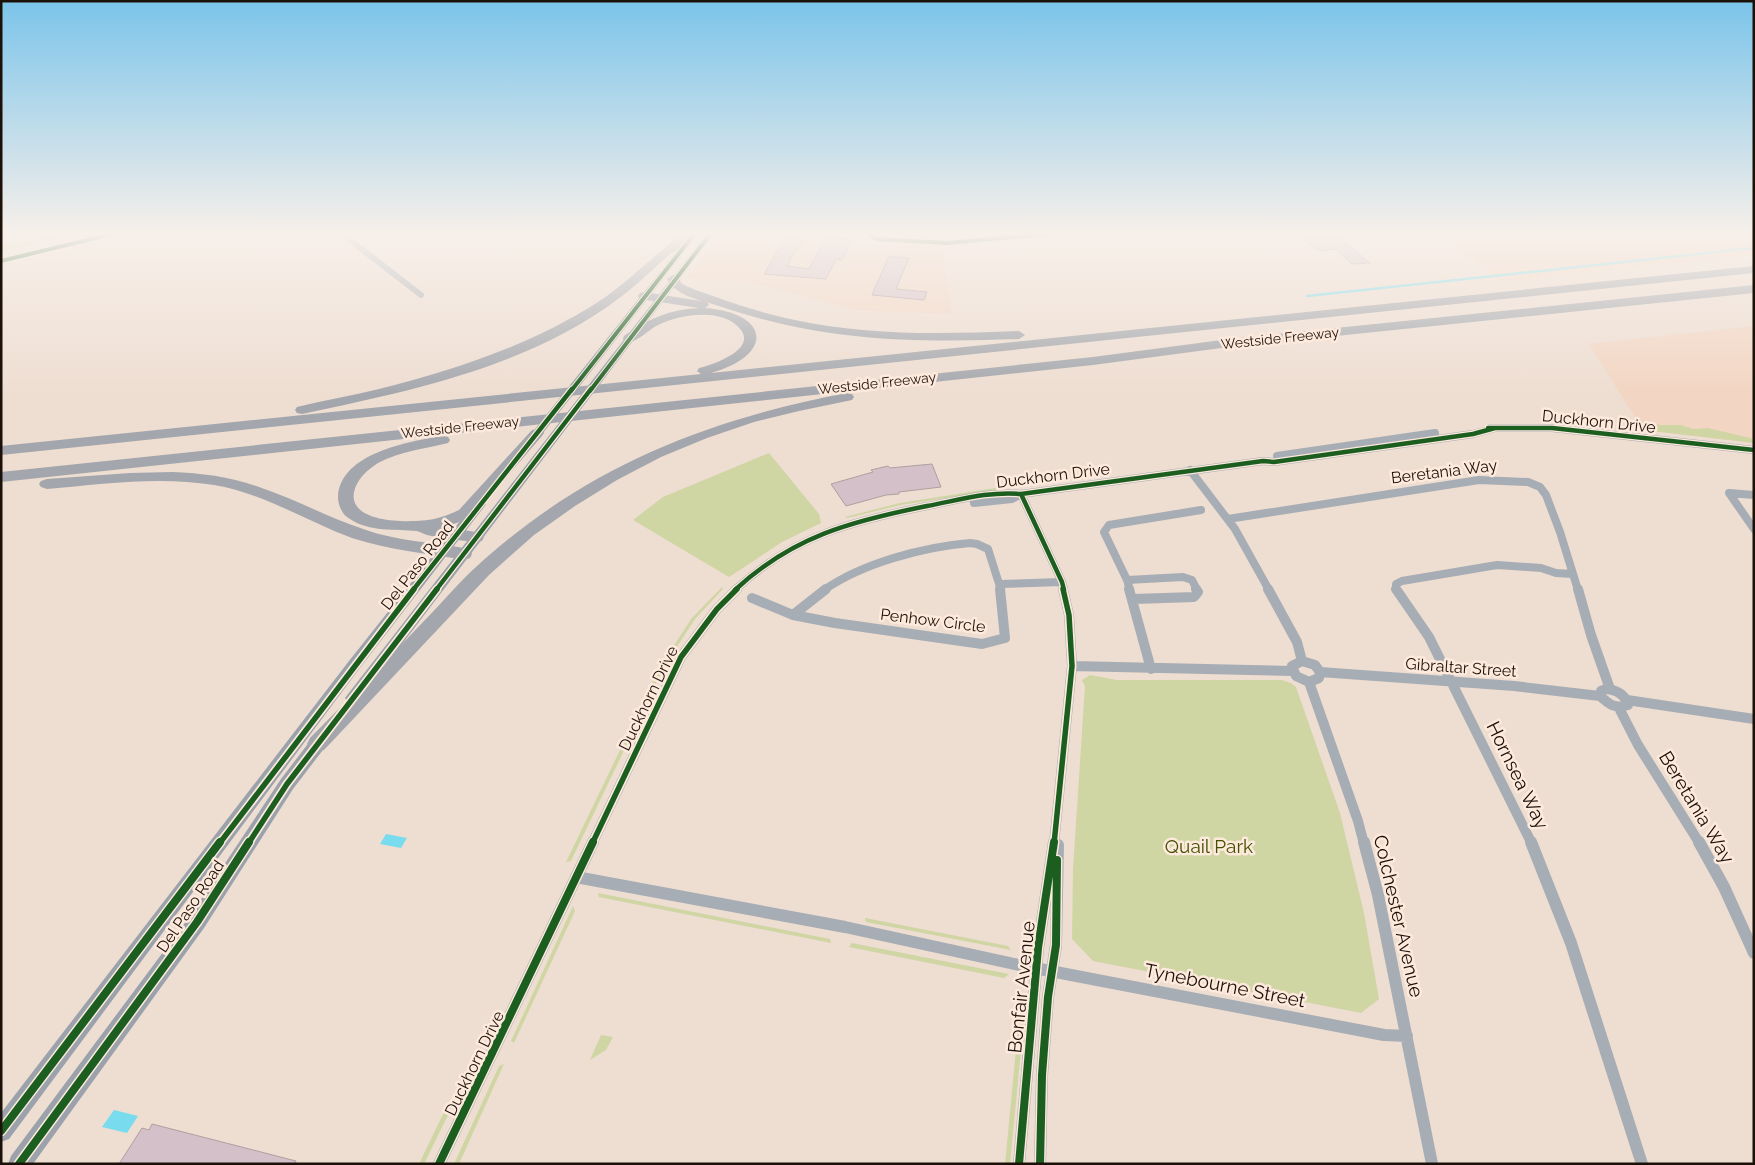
<svg xmlns="http://www.w3.org/2000/svg" width="1755" height="1165" viewBox="0 0 1755 1165" font-family="Raleway,sans-serif">
<rect width="100%" height="100%" fill="#eeddd1"/>
<path fill="#f2d5c2" d="M721,233H861L862,239L875,245L901,244L942,247L952,314L855,310L756,284L687,278Z
M887,233H1002L928,238Z
M1437,233H1754V255L1502,282Z
M1754,326V443L1643,430L1589,344Z"/>
<path fill="#d0d5a4" d="M62,233H83L1,252L4,251H1V247Z
M1638,420L1660,425H1681L1693,429L1708,428L1754,439V443L1643,430L1642,429L1643,424Z
M769,453L819,514L821,523L782,542L729,577L633,520L663,497Z
M1002,487L1004,489L901,505L847,518L845,517L900,503Z
M722,587L723,589L695,619L665,665L571,861L566,862L661,665L692,618Z
M1090,675L1117,680H1282L1291,683L1296,687L1340,813L1364,913L1379,999L1361,1013L1093,961L1072,939L1073,869L1085,686L1082,680Z
M598,893L830,939L831,943L599,897Z
M573,906L575,911L514,1043L511,1041Z
M865,918L1008,946L1011,950L866,922Z
M852,943L1009,974L1004,978L849,947Z
M1021,998H1026L1010,1164H1005Z
M601,1035L613,1037L606,1050L590,1060Z
M504,1064L459,1164H454L499,1066Z
M444,1112L448,1115L424,1164H419Z"/>
<path fill="#78dcee" d="M386,834L407,838L401,848L380,844Z
M114,1110L138,1116L127,1133L102,1127Z"/>
<g fill="none" stroke-linecap="round" stroke-linejoin="round">
<path stroke="#78dcee" stroke-width="2.5" d="M1307,296L1754,248"/>
</g>
<path fill="#d4c0c9" stroke="#aca0a0" d="M1297,233H1333L1370,263L1352,264L1335,249L1320,251L1316,249Z
M788,234L804,236L787,266L809,269L826,238L852,240L842,260L836,259L826,279L764,274Z
M889,256L909,258L896,289L927,292L924,300L872,295Z
M932,464L941,487L899,492V494L886,495L846,506L831,484L873,472L871,470L888,466L890,468Z
M152,1124L296,1161L295,1164H119L142,1128L149,1130Z"/>
<g fill="none" stroke-linecap="round" stroke-linejoin="round">
<path stroke="#a7adb4" stroke-width="6" d="M341,233L421,295
M874,233L871,236L877,239L947,243L1058,233"/>
<path stroke="#a7adb4" stroke-width="8" d="M1490,428H1552L1754,450
M1277,456L1435,433
M1190,470L1235,529L1269,590
M1021,494L1062,582L1064,590
M1754,495L1729,493L1754,529
M974,503L1012,499L1021,494
M1228,519L1479,480L1528,482L1540,487L1546,495L1560,532L1578,590
M1127,580L1183,577L1192,580L1197,590
M1000,584L1062,582
M735,590C793,536 852,521 927,506C959,500 989,491 1021,494L1263,461L1274,462L1473,434L1495,428
M824,590C863,563 923,547 970,543L977,544L988,549L1001,590
M1130,590L1127,580L1104,532L1109,525L1201,510
M1396,590V584L1402,581L1497,565L1541,568L1556,573L1572,574"/>
<path stroke="#a7adb4" stroke-width="10" d="M1129,589L1151,669
M1268,589L1297,642L1302,661
M1396,589L1429,637L1532,844
M1578,589L1591,635L1610,689
M752,598L793,615
M1134,599L1194,597L1198,592L1196,589
M793,615L835,623L982,644L1005,638L1000,589
M793,615L826,589
M1302,661L1315,665L1320,672L1319,678L1309,682L1296,676L1292,666Z
M1072,666L1293,671
M1320,672L1514,686L1600,696
M1309,682L1358,821L1364,844
M1606,689C1617,690 1625,694 1628,705C1615,709 1610,705 1600,696L1601,691Z
M1627,700L1754,719
M1619,708L1638,745L1700,844
M592,844L681,657L717,609L737,589
M1054,844L1072,666L1069,615L1063,589"/>
<path stroke="#a7adb4" stroke-width="12" d="M1364,842L1378,895L1432,1164
M1531,842L1571,943L1642,1164
M1699,842L1724,887L1754,953
M576,877L845,927L1019,965L1384,1035L1407,1036
M439,1164L593,842
M1019,1164L1038,948L1054,842
M1040,1164L1042,1075L1048,997L1056,945L1058,845"/>
<path fill="#9ba2ac" fill-rule="evenodd" d="M105,233H120L1,264V258Z
M691,233H699L532,447H524L522,445L524,443Z
M707,233H715L358,702L353,704L348,702L345,698L348,694Z
M480,500L484,501L486,504L484,507L359,669L9,1139L1,1142V1113L349,661L476,501Z
M323,731L329,732L331,737L329,742L293,789L204,928L33,1164H8L11,1156L190,916L281,779L317,732Z"/>
<path fill="#a3a6ac" fill-rule="evenodd" d="M684,233H696C687,244 672,252 661,262C647,275 633,288 618,299C528,367 410,391 302,414L297,413L295,410L297,407C324,400 352,396 379,389C455,370 531,345 598,302C629,282 654,254 684,233Z
M1754,266V273L1,455V446L701,374L697,371L699,368C712,365 756,350 741,330C724,307 680,314 658,325C647,330 636,345 624,342L623,339L624,336C647,319 671,309 699,308L640,299L638,296L640,293L644,292L707,302L709,305L705,308C770,313 775,355 711,373Z
M673,275L677,276L682,284L693,289C727,301 760,313 795,320C869,336 944,334 1019,331L1025,335L1019,339C910,343 823,341 719,306C701,300 677,297 667,279Z
M1754,285V293L1229,347L1093,365L1,482V472L1093,357L1229,339Z
M847,393L852,394L854,397L852,400L799,411L754,422L707,438L661,457L617,480L575,506L534,535L489,575L324,750L317,752L310,750L307,744L310,738C348,700 386,661 423,622C441,604 457,584 476,567C584,468 705,420 847,393Z
M537,429L542,430L544,433L542,436L471,518L445,527L482,533L484,537L482,541L476,542C460,540 443,539 427,535C423,534 421,532 417,531C396,529 369,532 350,519C342,515 338,505 338,497C340,453 410,441 443,436L448,437L450,440L448,443C425,449 400,451 378,463C367,470 357,479 354,492C348,525 414,523 434,519C443,517 451,514 459,510L532,430Z
M172,472C202,473 231,477 259,487C295,499 329,518 366,530C397,541 431,542 464,548L470,550L472,554L470,558L464,560C427,553 388,550 352,538C306,521 263,493 214,485C159,476 102,484 47,489L41,487L39,484L41,481L47,479L130,473Z"/>
<defs>
<path id="cycleway-far3" d="M874,233L871,236L877,239L947,243L1058,233
M1,261L116,233
M571,391L695,233
M590,391L711,233"/>
<path id="cycleway-far2" d="M1488,428H1552L1754,450
M1021,494L1062,582L1064,590
M413,590L572,389
M436,590L591,389
M735,590C793,536 852,521 927,506C959,500 989,491 1021,494L1263,461L1274,462L1473,434L1495,428"/>
<path id="cycleway-far1" d="M219,844L414,589
M248,844L287,784L437,589
M592,844L681,657L717,609L737,589
M1054,844L1072,666L1069,615L1063,589"/>
<path id="cycleway" d="M1,1131L220,842
M19,1164L197,922L249,842
M439,1164L593,842
M1019,1164L1038,948L1054,842
M1040,1164L1042,1075L1048,997L1056,945L1057,860"/>
</defs>
<use href="#cycleway-far3" stroke="#feeadd" stroke-width="6"/>
<use href="#cycleway-far2" stroke="#feeadd" stroke-width="7"/>
<use href="#cycleway-far1" stroke="#feeadd" stroke-width="9"/>
<use href="#cycleway" stroke="#feeadd" stroke-width="11"/>
<use href="#cycleway-far3" stroke="#1b5e20" stroke-width="4"/>
<use href="#cycleway-far2" stroke="#1b5e20" stroke-width="4.5"/>
<use href="#cycleway-far1" stroke="#1b5e20" stroke-width="5.5"/>
<use href="#cycleway" stroke="#1b5e20" stroke-width="8"/>
</g>
<linearGradient id="sky" x2="0" y2="1"><stop stop-color="#7bc4ea"/><stop offset="0.59" stop-color="#f7f0ea"/><stop offset="1" stop-color="#f7f0ea" stop-opacity="0"/></linearGradient>
<rect width="1755" height="396" fill="url(#sky)"/>
<g text-anchor="middle" stroke-width="5" stroke-linejoin="round" paint-order="stroke">
<g font-size="14" fill="#1c1109" stroke="#feeadd">
<text transform="translate(1280 338) rotate(-6)" y="5">Westside Freeway</text>
<text transform="translate(877 383) rotate(-6)" y="5">Westside Freeway</text>
<text transform="translate(460 427) rotate(-6)" y="5">Westside Freeway</text>
</g>
<g font-size="16" fill="#1c1109" stroke="#feeadd">
<text transform="translate(1599 421) rotate(6)" y="6">Duckhorn Drive</text>
<text transform="translate(1444 471) rotate(-7)" y="6">Beretania Way</text>
<text transform="translate(1053 475) rotate(-7)" y="6">Duckhorn Drive</text>
<text transform="translate(417 565) rotate(-52)" y="6">Del Paso Road</text>
<text transform="translate(933 620) rotate(7)" y="6">Penhow Circle</text>
<text transform="translate(1461 667) rotate(4)" y="6">Gibraltar Street</text>
<text transform="translate(648 698) rotate(-64)" y="6">Duckhorn Drive</text>
<text transform="translate(190 906) rotate(-56)" y="6">Del Paso Road</text>
<text transform="translate(474 1063) rotate(-64)" y="6">Duckhorn Drive</text>
</g>
<g font-size="19" fill="#1c1109" stroke="#feeadd">
<text transform="translate(1518 775) rotate(64)" y="7">Hornsea Way</text>
<text transform="translate(1697 807) rotate(59)" y="7">Beretania Way</text>
<text transform="translate(1399 916) rotate(77)" y="7">Colchester Avenue</text>
<text transform="translate(1225 985) rotate(11)" y="7">Tynebourne Street</text>
<text transform="translate(1021 987) rotate(-84)" y="7">Bonfair Avenue</text>
</g>
<g font-size="19" fill="#415002" stroke="#feeadd">
<text x="1209" y="853">Quail Park</text>
</g>
</g>
<rect width="1755" height="1165" fill="none" stroke="#1c1109" stroke-width="5"/>
</svg>
